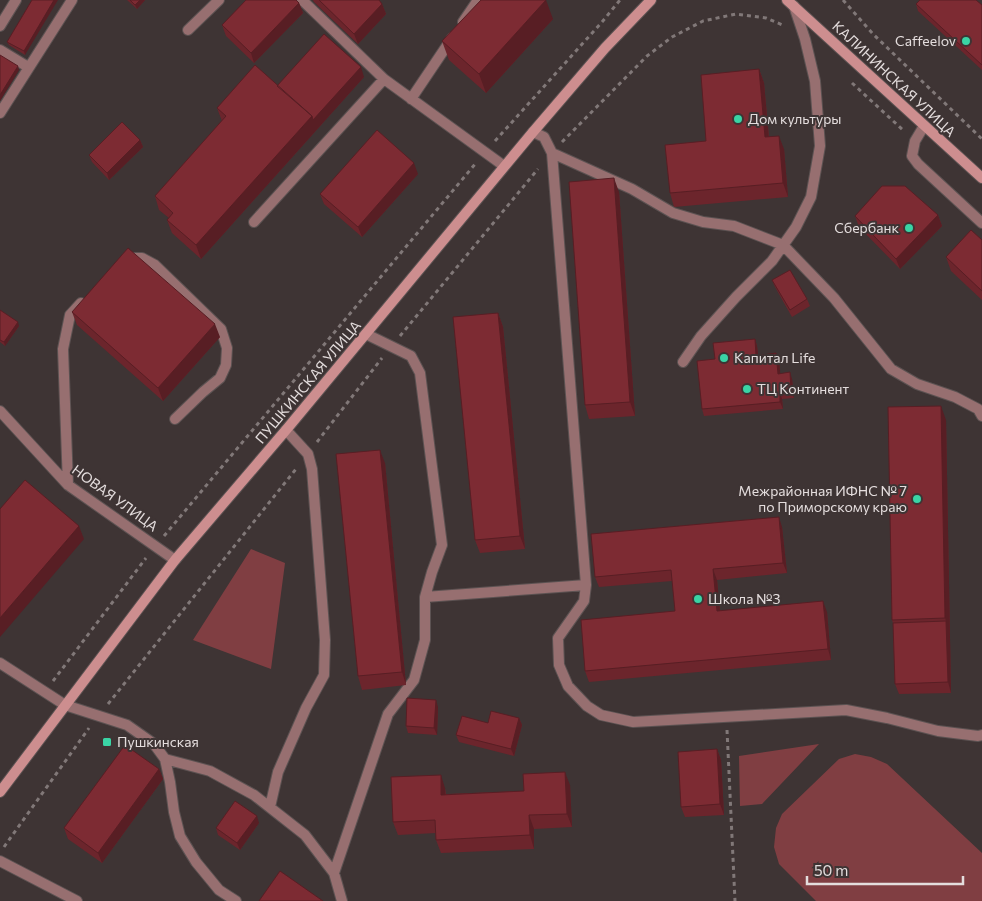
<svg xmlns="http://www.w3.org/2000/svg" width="982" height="901" viewBox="0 0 982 901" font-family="Commissioner,sans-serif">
<rect width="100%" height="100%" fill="#3e3434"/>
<path fill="#803e42" d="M251,549L285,563L271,669L193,640Z
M819,744L762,804L740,806L739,756Z
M855,754L871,757L887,764L982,853V901H816L779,864L774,847L776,828L782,814L839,759Z"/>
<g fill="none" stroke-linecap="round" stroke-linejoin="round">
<defs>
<path id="lane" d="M302,0L384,79L504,166
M463,22L478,0
M0,26L16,0
M188,30L219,0
M0,50L28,67
M411,99L452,38
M0,113L72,0
M924,126L915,141L912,156L918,164L982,223
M533,132L544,137L552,153L586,585L584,601L558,638L559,665L568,686L587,706L601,715L633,722L846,710L887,718L938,731L978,736L982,735
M552,153L632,189L673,213L703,222L734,226L783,245L834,298L891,369L917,384L955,397L978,409L982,416
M254,222L384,79
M127,258H142L155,265L221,329L227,348L226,365L220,378L203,392L175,419
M683,362L701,336L736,297L772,261L796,227L811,197L820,146L815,81L805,39L794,6
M0,411L68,485L175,560
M68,485L63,349L70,315L81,303
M425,597L586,585
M0,663L65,705L127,725L154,744L165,759L170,782L174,812L180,836L196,862L219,890L236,901
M165,759L210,771L254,795L305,835L334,873L342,901
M270,807L278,772L306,708L324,675L325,640L312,469L308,454L286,430
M0,861L77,901
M334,873L388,714L414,680L425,640V597L432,572L442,545L420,373L411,356L366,334"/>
<path id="secondary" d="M787,0L982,178
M0,792L175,560L286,430L533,132L605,48L651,0"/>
</defs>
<use href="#lane" stroke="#5c5252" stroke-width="12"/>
<use href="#secondary" stroke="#5c5252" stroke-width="12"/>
<path stroke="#817878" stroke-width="3" stroke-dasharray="4 4" stroke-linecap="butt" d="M843,0L873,34L982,139
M852,83L904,131
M495,141L602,22L620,0
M562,142L647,56L672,37L703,21L736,14L766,18L785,26
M400,336L538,169
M317,442L382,358
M164,536L476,163
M53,681L146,558
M108,704L296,469
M727,730L735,901
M4,847L89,728"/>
<use href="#lane" stroke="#976f70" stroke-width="10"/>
<use href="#secondary" stroke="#cd8e8f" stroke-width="10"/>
</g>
<path fill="#6c252c" d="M32,0L25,55L9,45L7,42Z
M127,0H145L137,9Z
M313,0H379L382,4L386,14L358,44L314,2Z
M299,3L303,13L254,63L226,36L222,25Z
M916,4L982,5V70L918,11Z
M553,19L486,93L449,60L442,41Z
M759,69L764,83L769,137L784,149L788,197L674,207L670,193Z
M364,77L201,259L172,233L167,220L169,218L159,210L155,196L222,121L217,108L277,86Z
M140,140L143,147L109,180L92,162L89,155Z
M418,174L362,237L324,204L320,194Z
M619,192L635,416L589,419L585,405Z
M938,215L942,226L900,269L859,227L855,216Z
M982,240V300L951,271L946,257Z
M772,280L807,299L810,306L792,317L775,287Z
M0,310L19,326L5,346L0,342Z
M72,312L220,337L163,401L77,325Z
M498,313L503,327L525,549L480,553L475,540Z
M755,339L757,346L758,355L779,360L780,373L792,379L794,398L782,399L783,409L704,416L702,409L715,359Z
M946,420L951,693L899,694L895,684L893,623L892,620Z
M385,463L406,685L362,690L358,676Z
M782,527L787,573L717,580L720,610L827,612L831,660L589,682L585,671L675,611L672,581L599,587L595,577Z
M438,707L437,735L408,733L406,726Z
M519,718L522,725L514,756L459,742L456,735Z
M717,749L721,760L724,815L685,817L681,807Z
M159,769L163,779L102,863L68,839L64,828Z
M570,785L572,827L534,829V849L441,853L436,840V833L398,835L393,822L445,788L446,794L524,791Z
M259,823L240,850L218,835L216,828Z"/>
<path fill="#581e24" d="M54,0H58L25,55L24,51Z
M140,0H145L137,9L135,5Z
M546,0L553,19L486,93L479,74Z
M299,3L303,13L254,63L251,53Z
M382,4L386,14L358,44L354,34Z
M18,66L19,70L0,101V95Z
M361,67L364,77L201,259L196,245L312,116Z
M759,69L764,83L770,151L765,137Z
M779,136L784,149L788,197L783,183Z
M140,140L143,147L109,180L107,173Z
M414,163L418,174L362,237L358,227Z
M614,178L619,192L635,416L630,402Z
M938,215L942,226L900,269L896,259Z
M498,313L503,327L525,549L520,536Z
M18,322L19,326L5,346L4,342Z
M215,324L220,337L163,401L158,388Z
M755,339L757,346L759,363L756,356Z
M776,353L779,360L781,381L778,374Z
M790,372L792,379L794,398L791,391Z
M780,392L782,399L783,409L780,402Z
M941,406L946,420L951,693L948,682L946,621L945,618Z
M380,450L385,463L406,685L402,672Z
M779,517L782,527L787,573L783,563Z
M79,526L84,539L0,637V618Z
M713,569L717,580L721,621L717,611Z
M823,601L827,612L831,660L828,649Z
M436,700L438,707L437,735L434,728Z
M519,718L522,725L514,756L511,749Z
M717,749L721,760L724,815L720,804Z
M159,769L163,779L102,863L98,853Z
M565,772L570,785L572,827L567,814Z
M441,775L445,788L446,808L441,795Z
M529,815L534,829V849L530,835Z
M257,816L259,823L240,850L237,843Z"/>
<path fill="#7d2b33" stroke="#581e24" d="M32,0H54L24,51L7,42Z
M130,0H140L135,5Z
M246,0H296L299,3L251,53L222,25Z
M319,0H379L382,4L354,34Z
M481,0H546L479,74L442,41Z
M920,0H976L982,5V65L916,4Z
M324,34L361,67L313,120L312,116L277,86Z
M0,55L18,66L0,95Z
M255,65L312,116L196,245L167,220L173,213L155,196L226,116L217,108Z
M759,69L765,137L779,136L783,183L670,193L665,145L706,141L701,75Z
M122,122L140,140L107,173L89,155Z
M377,130L414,163L358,227L320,194Z
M614,178L630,402L585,405L569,182Z
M882,186H905L938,215L896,259L855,216Z
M971,230L982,240V291L946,257Z
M128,248L215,324L158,388L72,312Z
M790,270L807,299L790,310L772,280Z
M0,310L18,322L4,342L0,340Z
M498,313L520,536L475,540L453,317Z
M755,339L756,356L776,353L778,374L790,372L791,391L780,392V402L702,409L697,361L715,359L713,343Z
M941,406L945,618L892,620L888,407Z
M380,450L402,672L358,676L336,454Z
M25,480L79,526L0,618V509Z
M779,517L783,563L713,569L717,611L823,601L828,649L585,671L581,620L675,611L671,570L595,577L591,534Z
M946,621L948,682L895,684L893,623Z
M407,698L436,700L434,728L406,726Z
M491,711L519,718L511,749L456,735L462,716L488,723Z
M125,745L159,769L98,853L64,828Z
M717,749L720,804L681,807L678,752Z
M565,772L567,814L529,815L530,835L436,840L435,820L393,822L391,777L441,775V795L524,791L523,774Z
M235,801L257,816L237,843L216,828Z
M280,871L323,901H259Z"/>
<g fill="#3ad4a5" stroke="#3e3434" stroke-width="2">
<circle cx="966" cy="41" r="5"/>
<circle cx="738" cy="119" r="5"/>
<circle cx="909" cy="228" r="5"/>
<circle cx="724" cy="358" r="5"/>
<circle cx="747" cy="389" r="5"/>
<circle cx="917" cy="499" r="5"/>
<circle cx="698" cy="599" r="5"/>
<rect x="102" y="737" width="10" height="10" rx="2.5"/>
</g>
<g text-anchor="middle" stroke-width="4" stroke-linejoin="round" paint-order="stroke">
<g font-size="14" fill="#e4dddd" stroke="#3e3434" text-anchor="start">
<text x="956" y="46" text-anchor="end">Caffeelov</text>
<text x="748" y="124">Дом культуры</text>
<text x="899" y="233" text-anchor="end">Сбербанк</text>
<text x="734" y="363">Капитал Life</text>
<text x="757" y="394">ТЦ Континент</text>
<text x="907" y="496" text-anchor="end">Межрайонная ИФНС № 7<tspan x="907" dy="16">по Приморскому краю</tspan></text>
<text x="708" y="604">Школа №3</text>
<text x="117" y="747">Пушкинская</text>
</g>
<g font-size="14" fill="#e4dddd" stroke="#3e3434">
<text transform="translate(894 79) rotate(43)" y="5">КАЛИНИНСКАЯ УЛИЦА</text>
<text transform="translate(308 382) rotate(-50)" y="5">ПУШКИНСКАЯ УЛИЦА</text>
<text transform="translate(115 498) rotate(36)" y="5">НОВАЯ УЛИЦА</text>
</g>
</g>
<path d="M807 876v8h156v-8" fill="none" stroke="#e4dddd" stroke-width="2.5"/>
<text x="814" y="876" font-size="15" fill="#e4dddd" stroke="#3e3434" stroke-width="4" paint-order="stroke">50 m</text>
</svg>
